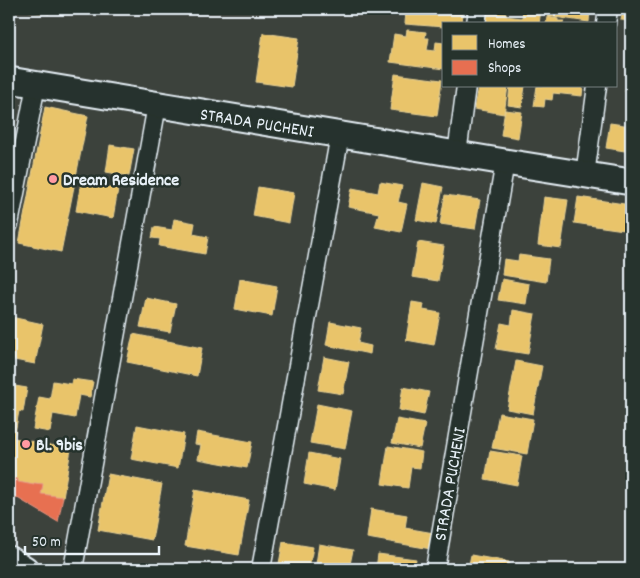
<svg xmlns="http://www.w3.org/2000/svg" width="640" height="578" viewBox="0 0 640 578" font-family="Dekko,sans-serif">
<rect width="100%" height="100%" fill="#3c423c"/>
<filter id="ink" filterUnits="userSpaceOnUse"><feTurbulence type="fractalNoise" baseFrequency=".02" numOctaves="2"/><feDisplacementMap in="SourceGraphic" scale="10" xChannelSelector="R" yChannelSelector="G"/><feConvolveMatrix kernelMatrix="1 2 1 2 8 2 1 2 1" color-interpolation-filters="sRGB"/></filter>
<g filter="url(#ink)">
<path fill="#e9c46a" stroke="#e9d295" d="M19,9H50L49,14Z
M406,9H436L463,11L462,24H444V27L405,24Z
M523,9H541L539,24H485L487,11L507,14L506,16L522,18Z
M548,9H590L589,22L547,16Z
M623,9H631V21L621,20Z
M547,17L558,19V21H564L563,24H546Z
M407,30L426,32L425,38H429L427,50L435,51L436,42L444,43V69L390,62L394,34L406,36Z
M263,33L299,38L292,87L256,82Z
M629,63H631V93L625,92Z
M395,74L442,80L437,116L390,110Z
M478,86H508L504,114L474,109Z
M510,86H525L522,107L508,105Z
M537,86H583L582,96L553,93L552,100L545,99L544,107L534,106Z
M45,107L88,116L61,252L19,243Z
M505,110L522,112L518,138L501,135Z
M610,123L631,126V152L606,148Z
M110,145L134,149L129,176L106,172Z
M81,182L118,189L113,218L76,211Z
M380,182L402,186L398,202L407,204L401,232L375,227L379,213L348,207L352,188L378,193Z
M423,183L443,187L436,224L416,220Z
M258,187L294,193L289,223L253,216Z
M445,195L480,200L475,229L440,224Z
M544,197L568,200L561,248L538,245Z
M578,197L631,205V231L574,223Z
M174,219L195,223L193,234L208,237L205,254L159,246L160,239L152,238L154,227L172,230Z
M418,242L444,246L438,281L412,277Z
M519,255L549,259L546,282L502,275L504,259L518,261Z
M240,279L277,286L272,316L235,309Z
M502,279L529,284L526,304L498,300Z
M146,298L176,304L170,332L140,327Z
M412,302L424,304L423,310L440,313L434,345L406,340Z
M513,310L535,314L528,354L496,349L501,323L511,325Z
M11,317L43,324L35,364L9,359V328Z
M330,322L361,328L358,343L371,346L370,354L326,345Z
M133,334L202,348L197,376L127,362Z
M324,357L349,362L343,394L318,390Z
M516,361L542,366L533,414L507,409Z
M72,379L93,382L90,397L79,395L75,418L53,414L50,432L33,429L39,397L50,399L53,381L71,384Z
M9,385L27,388L23,412L19,411L14,438L71,449L63,497L41,494L43,484L34,483V485L18,482V479L9,478Z
M403,387L429,392L424,415L399,410Z
M317,404L352,411L345,449L310,443Z
M499,413L533,419L527,454L492,448Z
M397,419L425,424L420,448L392,443Z
M137,425L184,434L178,468L131,459Z
M197,432L252,442L247,468L198,459L201,445L195,444Z
M388,446L422,452L420,468L411,467L408,488L382,484Z
M490,451L522,456L517,485L485,479Z
M309,453L340,459L335,490L304,484Z
M108,474L162,484L152,540L98,530Z
M195,490L249,500L239,555L185,546Z
M371,509L407,515L405,528L434,533L431,549L367,538Z
M283,542L313,547L309,569H278Z
M319,544L353,550L349,569H331V567L316,564Z
M378,554L416,559L414,569H376Z
M471,555L509,562L508,569H468Z"/>
<path fill="#e76f51" stroke="#e79683" d="M9,478L18,479V482L34,485V483L43,484L41,494L63,497L58,522L9,493Z"/>
<g fill="none" stroke-linecap="round" stroke-linejoin="round">
<defs>
<path id="street" d="M476,24L478,9
M606,24L608,9
M457,154L466,86
M585,175L597,86
M9,224L36,85
M73,569L157,105
M261,569L340,135
M435,569L505,162"/>
<path id="secondary" d="M9,80L505,162L631,182
M9,559L25,569"/>
</defs>
<use href="#street" stroke="#e8f1f8" stroke-width="21"/>
<use href="#secondary" stroke="#e8f1f8" stroke-width="29"/>
<use href="#street" stroke="#26332d" stroke-width="18"/>
<use href="#secondary" stroke="#26332d" stroke-width="25"/>
</g>
</g>
<g fill="#ff9aa2" stroke="#26332d" stroke-width="2">
<circle cx="53" cy="179" r="5"/>
<circle cx="26" cy="444" r="5"/>
</g>
<g text-anchor="middle" stroke-width="5" stroke-linejoin="round" paint-order="stroke">
<g font-size="18" fill="#e8f1f8" stroke="#26332d">
<text transform="translate(257 122) rotate(9)" y="6">STRADA PUCHENI</text>
<text transform="translate(449 484) rotate(-80)" y="6">STRADA PUCHENI</text>
</g>
<g font-size="18" font-weight="bold" fill="#e8f1f8" stroke="#26332d" text-anchor="start">
<text x="63" y="185">Dream Residence</text>
<text x="36" y="450">Bl. 9bis</text>
</g>
</g>
<rect width="640" height="578" fill="none" stroke="#26332d" stroke-width="30"/>
<rect x="15" y="15" width="610" height="548" fill="none" stroke="#e8f1f8" stroke-width="2" filter="url(#ink)"/>
<rect x="442" y="22" width="175" height="65" fill="#26332d" stroke="#747f7e"/>
<rect x="452" y="35" width="25" height="15" fill="#e9c46a" stroke="#747f7e"/>
<text x="488" y="48" font-size="15" fill="#e8f1f8">Homes</text>
<rect x="452" y="60" width="25" height="15" fill="#e76f51" stroke="#747f7e"/>
<text x="488" y="72" font-size="15" fill="#e8f1f8">Shops</text>
<path d="M25 546v8h134v-8" fill="none" stroke="#e8f1f8" stroke-width="2.5"/>
<text x="32" y="546" font-size="15" fill="#e8f1f8" stroke="#26332d" stroke-width="4" paint-order="stroke">50 m</text>
</svg>
